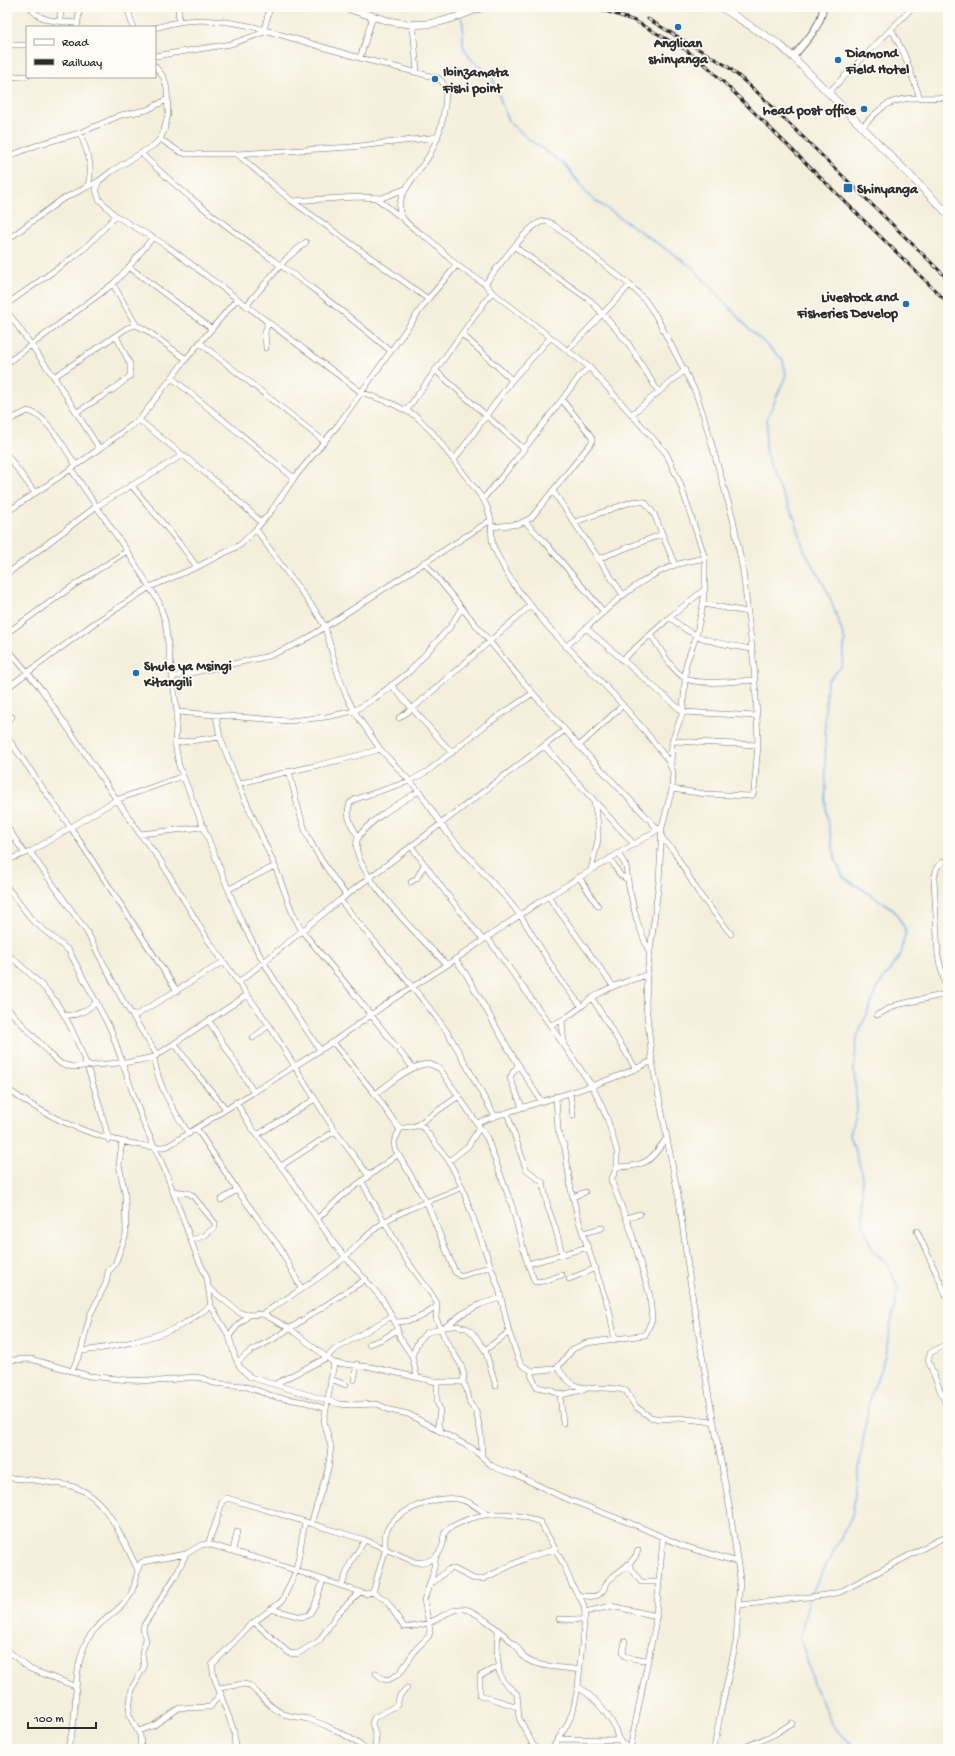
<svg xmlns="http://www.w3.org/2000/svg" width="955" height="1756" viewBox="0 0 955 1756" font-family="'Gochi Hand',sans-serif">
<rect width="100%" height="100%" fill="#fdfcf7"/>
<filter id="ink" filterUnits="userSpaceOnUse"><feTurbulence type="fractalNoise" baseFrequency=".025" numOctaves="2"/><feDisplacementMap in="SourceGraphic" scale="8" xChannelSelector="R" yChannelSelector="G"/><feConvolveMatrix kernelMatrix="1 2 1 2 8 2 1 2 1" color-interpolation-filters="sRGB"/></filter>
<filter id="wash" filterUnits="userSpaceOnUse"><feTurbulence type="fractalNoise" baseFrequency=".012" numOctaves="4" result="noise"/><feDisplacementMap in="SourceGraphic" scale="16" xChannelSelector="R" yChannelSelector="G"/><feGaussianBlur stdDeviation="0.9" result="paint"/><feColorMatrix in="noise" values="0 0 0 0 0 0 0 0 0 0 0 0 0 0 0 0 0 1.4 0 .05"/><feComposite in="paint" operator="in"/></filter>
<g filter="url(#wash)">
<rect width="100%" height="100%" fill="#f4efdb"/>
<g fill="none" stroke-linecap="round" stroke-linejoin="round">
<path stroke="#7bb5ec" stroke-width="1.5" d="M457,7L459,13
M461,18L463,24V46L471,59L492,76L508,121L527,138L565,165L590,197L692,267L747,327L783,360L786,375L767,419L765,448L773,476L795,519L804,550L828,592L845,640L842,666L827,682L825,713L826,812L835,858L843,877L893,909L906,930L901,954L878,987L857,1037L854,1070L857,1108L850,1135L862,1172L863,1225L873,1251L889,1266L898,1288L885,1356L869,1401L852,1516L810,1596
M809,1599L800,1638L815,1686L832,1725L856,1749"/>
</g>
</g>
<g filter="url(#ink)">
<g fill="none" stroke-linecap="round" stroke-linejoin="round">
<defs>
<path id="minor" d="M30,7C40,23 60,21 77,23
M127,7L133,27
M178,7L179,22
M60,21L61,7
M413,25L417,72
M77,27L80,7
M155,28C163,26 171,23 179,22C203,17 244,23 268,31
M264,30L270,7
M892,30L904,54L920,98
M7,45H27
M155,56L231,44L268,31L360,58L438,78C448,85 446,94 445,105C443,122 438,139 430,154C422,169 395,195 400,212C403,224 421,233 430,240C440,248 448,258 457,265C466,272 476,278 485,284
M360,58L373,16
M155,66L164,78L167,89L168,114L164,131L160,139L154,145L112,171L99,181L96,189L99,199L116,216L167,246L361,392L393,404L416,416L433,433L483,499L487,507L491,520L492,540L494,548L506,572L516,587L548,627L612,693L645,731L667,759L673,772L672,789L662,827L659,881L647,975L646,1005L652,1061L679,1200L690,1282L708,1391L730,1510L740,1579L736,1642L720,1715L714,1749
M7,77L27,76
M828,93L913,7
M862,127C870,119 877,111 886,105C903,95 929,98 948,98
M80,133C87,151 94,166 88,185
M160,139L180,152L186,154H237L351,147L438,137
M141,153C193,205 253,245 312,288C339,308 365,330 391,351
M7,157L40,144L80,133L121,115L147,110L168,99
M376,198L402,218
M292,201L357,197L382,198L407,188
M7,240L61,200L99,181
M515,247L591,301L628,343L658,391
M129,267L212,329
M113,284L136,325
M428,299L457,265
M7,304L75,256L86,247L116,216
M246,306L286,259L306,242
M7,311L54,377L99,448
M462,334L512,380
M200,343L325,442
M266,348L265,333L268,322
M568,350L630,285
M7,363L113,284L129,267L153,237
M435,370L524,449
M54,377L127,328L136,325L146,330L186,359
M172,378L294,478
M406,411L492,292
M77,412L114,389L130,376V364L116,336
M631,415L685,370
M139,420L224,488L261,522
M7,423L13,418L28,411C47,415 65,449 76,465
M7,455L35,493
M454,460L512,380L550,338
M71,469L127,551L159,602L165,621L177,712L175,743L179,766L239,916C262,963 291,1007 320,1050
M131,485L181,545L197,567
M553,491L623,595
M483,499L515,461L579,377L589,367
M7,512L71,469L139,420L186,359L237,299
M525,522L543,540L604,612
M575,522L634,501L645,502L654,514L675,565
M491,527L519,524L531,518L592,442V438L589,433L562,400
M256,529L276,558L315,610L325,627L338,674L346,695L354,711L380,749L419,791L448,834L509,901L520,915L560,979L581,1006
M598,559L662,534
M424,562L518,676L579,746L658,829
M7,574L97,506L183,455
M703,604L748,612
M670,617C694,641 720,644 752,649
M586,628L683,712L757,716
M7,633L70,588L127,551
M651,635C661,649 670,669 685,678C697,686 740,681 755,680
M566,647C599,616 632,581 675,565C684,562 695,560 705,558
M7,648L42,690L140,834L160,860L208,940L269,1025L335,1131L369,1176
M622,660L670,617L705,589
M172,677L269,656L303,641L491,520
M391,685L452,753
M7,688L93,624L150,587L197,567L240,545L256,529L272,510L294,478L338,425L428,299L292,201L237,154
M177,712L289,721L326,717L354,711L375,698L409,672L450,627L461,609
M216,716L220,737L238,784L275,866L292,912L302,931L352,991L413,1068
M399,718L412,709L530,606
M7,721L12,717
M7,737L71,828L177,991
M672,741L758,745
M175,743L220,737
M544,746L633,843
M579,746L623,705
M671,765L672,741L683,712L686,664L696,637L703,604L705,583V558L680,483L666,453L589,367L492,292L485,284C495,271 527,226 541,222C547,220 551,223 555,226L630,285L645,300L656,316L671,345L695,391L703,414L733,519L743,571L754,666L757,716L758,745L754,791L753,795L750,796L705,794L672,789
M289,771C295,794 299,818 309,839C319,859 333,877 346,895
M238,784C285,771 333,764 380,749
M419,791C403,801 366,822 358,838C344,866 428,945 447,965
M7,827L25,854
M140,834L204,827
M359,837C351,827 345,815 350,803L356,799L410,781L428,771L487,724L533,693
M661,837L673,850L700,895L731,934
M411,846L443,889L483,940
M30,852L87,932L122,999L157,1055
M618,853L626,866L629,888L637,921L649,952
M610,858L620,875L628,880
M7,860L30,852L116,800L183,776
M948,862H943L937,867L934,879L938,956L948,996
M591,870L598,840V823L594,802
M579,877L598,906
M411,882L417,878L424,865
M7,887L32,920L69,951L111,1030L143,1122L165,1170L196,1254L207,1278L211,1306L229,1336L235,1357L240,1367L250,1377L339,1404L350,1405L377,1404L390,1410L408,1414L473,1449L491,1465L498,1469L517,1475L562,1497L640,1527L683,1546L738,1562
M229,889L275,866
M548,896L613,986
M340,900C374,943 413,984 445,1029C464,1057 477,1088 495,1116
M7,954C23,967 40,982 53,998C81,1036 97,1095 109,1140
M455,959L466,974L508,1048L541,1101
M238,983L340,900L565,730
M592,998L636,1069
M7,1008L52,1056L61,1064L73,1067L130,1062L154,1057L247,995
M64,1015C77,1017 87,1010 97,1002
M877,1015L896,1005L947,994
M133,1017L223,962
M562,1020L564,1045
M209,1021L253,1091
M550,1025C569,1020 584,1002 600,993C615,984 631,980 647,975
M253,1038L269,1025
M333,1042L375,1094L398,1127C406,1131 414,1123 423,1127L449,1161L462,1187L499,1289L509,1332L518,1358L522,1365L532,1371L553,1369L558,1367L573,1349L586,1343L645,1335L652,1320L650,1296L631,1231L611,1180L617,1167V1151L607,1118L600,1102L592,1086L550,1025L487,937
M175,1044L192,1068L226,1109
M154,1057C157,1085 174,1111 189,1134
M519,1065L513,1072L510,1078L522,1107
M7,1089C45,1116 88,1136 135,1144C145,1146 157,1149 168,1146L333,1042L392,1000L447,965L536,904L662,827
M570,1093L573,1116
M375,1094C388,1085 412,1064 428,1064C432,1064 436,1067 440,1069L487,1138L512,1206L527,1262L535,1282L544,1281L562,1275
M556,1096L558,1130L565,1148L571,1190L580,1225L609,1309L615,1340
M236,1102L249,1124L291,1180L335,1245L383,1300L395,1322L400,1338L412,1356L417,1377
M507,1113L526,1169L543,1183L548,1208L555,1227L562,1253
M477,1123C535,1101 596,1089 652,1061
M417,1125L459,1096
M197,1129L237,1190L280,1248L301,1288
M400,1129L394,1142L395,1149L427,1203L455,1272L461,1276L491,1266
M257,1135L315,1099
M449,1161L468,1146L480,1127
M281,1166L335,1131
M617,1167C646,1167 652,1160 667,1137
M362,1182L405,1258L430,1292L437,1303L436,1318L445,1339L461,1365L464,1375L463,1382
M173,1191L188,1193L192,1195L215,1223V1227L204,1236L191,1240
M573,1197L585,1192
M221,1200L237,1190
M626,1218L640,1214
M317,1219L342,1196L397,1155
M917,1231L948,1299
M583,1233L602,1228
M528,1264L588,1247
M569,1279L596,1268
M209,1288L240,1313L249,1315L263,1314L289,1328L334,1363L371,1367L437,1382H463L467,1390L470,1404L476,1411L481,1434L482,1456
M263,1314C286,1298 312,1284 334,1266C352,1253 365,1235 384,1222C406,1208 437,1199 462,1187
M395,1322C412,1322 423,1317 436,1307
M446,1327C470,1323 472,1332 485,1350L509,1332
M229,1336L239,1324L249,1315
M948,1343L930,1353L928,1360L948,1410
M369,1344L383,1339L397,1330
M485,1350L496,1386
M81,1351C110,1348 159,1338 185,1323C194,1318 202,1311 211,1306
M412,1356L418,1342L426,1333L445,1327L462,1314L481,1304L501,1298
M7,1359L11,1360L31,1359L89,1376L128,1380L160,1381L192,1377L202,1378L213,1383L244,1386L276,1397L305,1402L326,1409
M237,1362L251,1351L275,1338L366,1279
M558,1367C575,1400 597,1382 626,1391L635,1406L650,1417L660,1419L679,1418L713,1422
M72,1371L81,1351L90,1315L106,1283L108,1272L115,1264L126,1234L125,1193L119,1165L122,1142
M532,1371L531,1375L537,1387L551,1390L561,1395L586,1389
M331,1379L346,1385
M354,1380L357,1364
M437,1382V1401L440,1410L438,1424L441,1431
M275,1384L326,1358L334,1350L392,1316
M560,1395L563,1423
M7,1478C20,1478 34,1480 47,1482C57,1484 67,1484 77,1488C109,1500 123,1541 138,1570
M311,1524L328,1469L331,1447L324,1421L334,1363
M208,1544L270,1562L366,1594L372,1592L374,1589C377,1576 382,1563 385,1551C386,1543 383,1537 387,1530C396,1510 436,1496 457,1499C468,1500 478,1508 487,1514
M233,1551L237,1532
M628,1564L641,1582H659
M342,1585L351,1562L365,1540
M430,1585L449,1569H454L474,1579H483L524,1559L555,1549
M372,1592L386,1600L404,1627C412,1627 422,1625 428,1623C440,1619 452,1607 465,1609C478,1612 505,1635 515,1645C520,1649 521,1656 526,1659C540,1668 564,1667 580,1670
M578,1595C584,1596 592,1598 598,1595C604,1592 605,1585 609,1580C618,1571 635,1563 638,1550
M740,1605L826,1595L840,1592L948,1535
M271,1609L301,1617L309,1615L315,1605L323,1580
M585,1612L611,1606L657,1616
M559,1619L584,1620
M254,1622L289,1653L297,1654L319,1641L338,1613L360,1592
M498,1631C497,1644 496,1671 503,1681C507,1686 513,1690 517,1694L519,1718L533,1745L538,1749
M625,1641L623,1652L625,1656L635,1659L648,1660
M7,1650L30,1669L75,1686
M499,1666L480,1676V1695L518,1707
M376,1673L383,1679L388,1680L399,1674L417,1648L429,1636L430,1630L424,1600L432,1577L436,1556
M578,1687C593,1696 604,1709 613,1724C616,1729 616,1736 620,1741C623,1745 629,1748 634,1749
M219,1688L243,1684L249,1685C260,1694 270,1709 284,1714C291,1717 300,1717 308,1719C327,1725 350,1736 365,1749
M138,1731L153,1726L179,1708L210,1707L221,1693
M558,1739L619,1740
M67,1749C80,1716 71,1680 84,1647C94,1621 116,1616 129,1597C135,1588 137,1575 139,1565L142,1562L186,1554L201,1545L208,1544L217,1519L222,1502L227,1498L365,1540L415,1562C428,1564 439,1558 443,1544C444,1539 442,1534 447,1530C450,1527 454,1526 457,1524C484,1510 513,1512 540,1522L564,1565L572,1585L583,1603L585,1612L578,1687L573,1711L567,1725L552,1749
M141,1749L140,1735L129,1715V1710L132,1688L144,1667L142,1652L146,1641L143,1629L144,1625L175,1577L186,1554
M235,1749L234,1731L214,1677L212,1665L249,1626L282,1601L296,1571L305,1522
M375,1749L376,1737L372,1723L374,1718L397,1705L400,1695L407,1688
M630,1749L655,1626L663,1538
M741,1749L775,1734L792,1723"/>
<path id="major" d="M793,57C804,43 822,26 823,7"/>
<path id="highway" d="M344,7C375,17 406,30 439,22C454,19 468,12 483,7
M721,7L780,45L793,57L948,214"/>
</defs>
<use href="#minor" stroke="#717069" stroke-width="6"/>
<use href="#major" stroke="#717069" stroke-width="8"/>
<use href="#highway" stroke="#717069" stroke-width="8"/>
<use href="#minor" stroke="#fff" stroke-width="5"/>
<use href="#major" stroke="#fff" stroke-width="6"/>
<use href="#highway" stroke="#fff" stroke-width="7"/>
<defs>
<path id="rail" d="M594,7L635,21L686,50L708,67L948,303
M648,19L727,66L758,93L948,279"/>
</defs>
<use href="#rail" stroke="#2b2b2b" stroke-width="3"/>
<use href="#rail" stroke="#fdfcf7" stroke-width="1.5" stroke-dasharray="4.5" stroke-linecap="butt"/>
</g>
</g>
<g fill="#1f6fb2" stroke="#fdfcf7" stroke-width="1.5">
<circle cx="678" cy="27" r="4"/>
<circle cx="838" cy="60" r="4"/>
<circle cx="435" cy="79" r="4"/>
<circle cx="864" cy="109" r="4"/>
<rect x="843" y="183" width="10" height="10" rx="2"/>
<circle cx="906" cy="304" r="4"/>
<circle cx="136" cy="673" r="4"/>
</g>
<g text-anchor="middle" stroke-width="3.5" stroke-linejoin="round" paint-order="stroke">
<g font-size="14" font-weight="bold" fill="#2b2b2b" stroke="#fdfcf7" text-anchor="start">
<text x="678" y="47" text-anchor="middle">Anglican<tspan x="678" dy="16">shinyanga</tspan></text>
<text x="846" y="57">Diamond<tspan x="846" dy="16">Field Hotel</tspan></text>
<text x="443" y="76">Ibinzamata<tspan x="443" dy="16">Fishi point</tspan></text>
<text x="856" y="114" text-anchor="end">head post office</text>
<text x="857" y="193">Shinyanga</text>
<text x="898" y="301" text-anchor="end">Livestock and<tspan x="898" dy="16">Fisheries Develop</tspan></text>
<text x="144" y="670">Shule ya Msingi<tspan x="144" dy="16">Kitangili</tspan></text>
</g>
</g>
<rect width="955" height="1756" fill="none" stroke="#fdfcf7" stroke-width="24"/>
<rect x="26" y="26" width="130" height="52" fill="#fdfcf7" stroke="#a9a8a5"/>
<rect x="34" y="39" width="20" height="6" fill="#ffffff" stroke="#a9a8a5"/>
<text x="62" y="46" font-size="12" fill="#2b2b2b">Road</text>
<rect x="34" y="59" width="20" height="6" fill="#2b2b2b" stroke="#a9a8a5"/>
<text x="62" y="66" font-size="12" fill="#2b2b2b">Railway</text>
<path d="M28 1722v6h68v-6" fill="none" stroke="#2b2b2b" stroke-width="2"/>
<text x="34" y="1722" font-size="12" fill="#2b2b2b" stroke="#fdfcf7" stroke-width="3" paint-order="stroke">100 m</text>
</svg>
